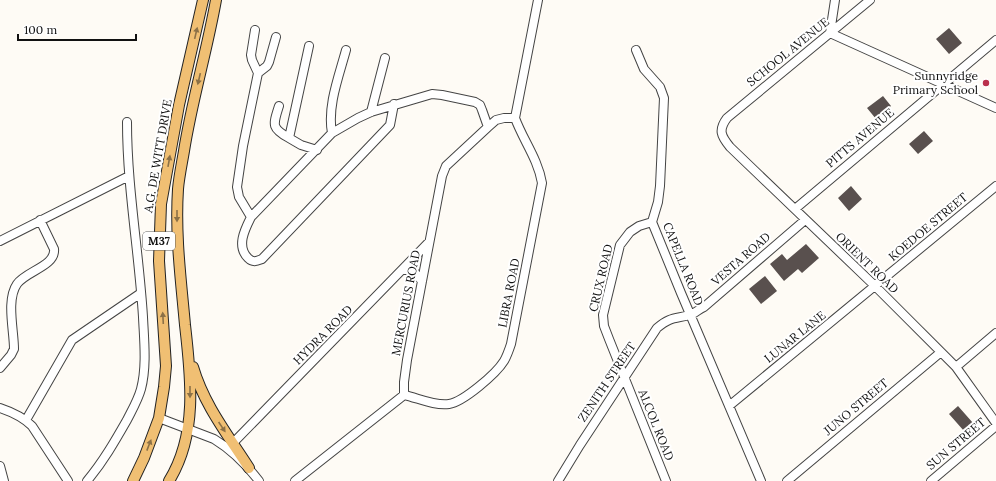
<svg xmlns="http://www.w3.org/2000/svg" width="996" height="481" viewBox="0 0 996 481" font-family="Lora,serif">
<rect width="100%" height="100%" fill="#fefbf5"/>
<path fill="#59504e" d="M949,28L962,43L949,54L936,39Z
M883,96L891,106L876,119L867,108Z
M924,131L933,141L918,154L909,144Z
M851,186L862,199L849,211L838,198Z
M806,244L819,258L802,273L798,269L784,281L770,264L782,254L787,260Z
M765,276L777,291L761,304L749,289Z
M958,406L973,423L964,431L949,414Z"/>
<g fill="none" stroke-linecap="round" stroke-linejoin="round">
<defs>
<path id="minor" d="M835,0L830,33L996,108
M870,0L727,118C718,130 721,136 730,147L875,286L956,367L996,423
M255,30L251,55L252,60L258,73L243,146L237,187L239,197L251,217L332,133L358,118L371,112L432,94L442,95L475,102L480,105L482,110L488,127
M309,46L289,138L301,145L317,150
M636,50L644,69L660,87L664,98L660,186L658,202L652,222L681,293L761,481
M258,73L267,66L269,62L276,37
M279,106C273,125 271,128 289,138
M371,112L385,58
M515,118L538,0
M332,133C327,106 339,76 346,50
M795,209L996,40
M251,217C245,229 236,246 248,258C253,263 257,261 262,259L390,125L394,104
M652,222L639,226L630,232L620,245L603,315L604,326L609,339L666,481
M0,241L129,176
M405,269L415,273L422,281
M956,367L996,333
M0,368L11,355L14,349C14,330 6,300 17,284C26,271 56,266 54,249L40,220
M404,395C418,398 434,406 449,404C463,402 496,374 504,361C507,356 509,350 511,344L542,183C538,159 523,140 515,118
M404,395V382L407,360L442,176L446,166L488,127L496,120L504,118H515
M729,406L996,186
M0,408C12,412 23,417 32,426L68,481
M159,418L214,439C232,450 246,464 259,481
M26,420L72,340L141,293
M233,443L429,242
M0,466L4,481
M87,481C103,462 115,441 127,420C132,410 138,400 141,389C147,366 144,340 143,317C139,252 127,187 127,122
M295,481L404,395
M558,481L580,445L657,328C670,317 674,319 690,315C694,314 699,309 704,307L805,220
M787,481L941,352
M931,481L996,426"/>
<path id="major" d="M193,367C204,405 228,435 249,468
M133,481L144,458L159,418L164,387L166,366L159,261L161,204L179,105L203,0
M169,481C198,434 191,377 185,325C181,280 175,235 178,189C179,177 182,163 184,151C192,100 207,51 216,0"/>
</defs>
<use href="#minor" stroke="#444" stroke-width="10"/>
<use href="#major" stroke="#222" stroke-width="12"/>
<use href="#minor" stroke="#fff" stroke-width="8"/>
<use href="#major" stroke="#f0bf73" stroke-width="10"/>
</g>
<defs><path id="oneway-solid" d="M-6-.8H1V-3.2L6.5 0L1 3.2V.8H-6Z"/></defs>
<g fill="#8c7147">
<use href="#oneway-solid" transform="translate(196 33) rotate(-77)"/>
<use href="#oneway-solid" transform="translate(199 79) rotate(103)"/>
<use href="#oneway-solid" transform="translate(169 161) rotate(-80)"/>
<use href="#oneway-solid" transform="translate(177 216) rotate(90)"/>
<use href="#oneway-solid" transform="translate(163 318) rotate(-93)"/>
<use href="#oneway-solid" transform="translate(190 392) rotate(90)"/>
<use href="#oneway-solid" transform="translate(222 427) rotate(56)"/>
<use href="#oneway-solid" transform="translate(149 445) rotate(-69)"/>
</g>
<circle fill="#ba304c" stroke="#fff" stroke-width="1.5" cx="986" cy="83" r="4"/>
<g text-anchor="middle" stroke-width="4" stroke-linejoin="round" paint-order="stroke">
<rect fill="#fff" stroke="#585858" stroke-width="1" x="143" y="232" width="32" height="18" rx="3"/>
<g font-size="11" font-weight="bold" fill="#111">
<text x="159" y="245">M37</text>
</g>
<g font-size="12" fill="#111" stroke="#fff">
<text transform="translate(788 52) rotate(-39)" y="4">SCHOOL AVENUE</text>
<text transform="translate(860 138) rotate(-40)" y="4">PITTS AVENUE</text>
<text transform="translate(158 156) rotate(-80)" y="4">A.G. DE WITT DRIVE</text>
<text transform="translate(928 227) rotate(-40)" y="4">KOEDOE STREET</text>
<text transform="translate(741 259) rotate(-41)" y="4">VESTA ROAD</text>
<text transform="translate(867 263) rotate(44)" y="4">ORIENT ROAD</text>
<text transform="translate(683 264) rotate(68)" y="4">CAPELLA ROAD</text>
<text transform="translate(601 278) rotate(-77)" y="4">CRUX ROAD</text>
<text transform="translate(509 293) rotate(-79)" y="4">LIBRA ROAD</text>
<text transform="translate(406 303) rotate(-79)" y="4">MERCURIUS ROAD</text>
<text transform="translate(323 335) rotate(-45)" y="4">HYDRA ROAD</text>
<text transform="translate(795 337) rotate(-39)" y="4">LUNAR LANE</text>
<text transform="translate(607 382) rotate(-56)" y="4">ZENITH STREET</text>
<text transform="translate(856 407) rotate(-40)" y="4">JUNO STREET</text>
<text transform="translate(656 425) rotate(68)" y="4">ALCOL ROAD</text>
<text transform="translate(956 444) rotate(-40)" y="4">SUN STREET</text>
</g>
<g font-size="12" fill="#111" stroke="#fff" text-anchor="end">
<text x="978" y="80">Sunnyridge<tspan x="978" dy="14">Primary School</tspan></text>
</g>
</g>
<path d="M18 34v6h118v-6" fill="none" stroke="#111111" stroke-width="2"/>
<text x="24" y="34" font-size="12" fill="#111111" stroke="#ffffff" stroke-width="3" paint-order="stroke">100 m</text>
</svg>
